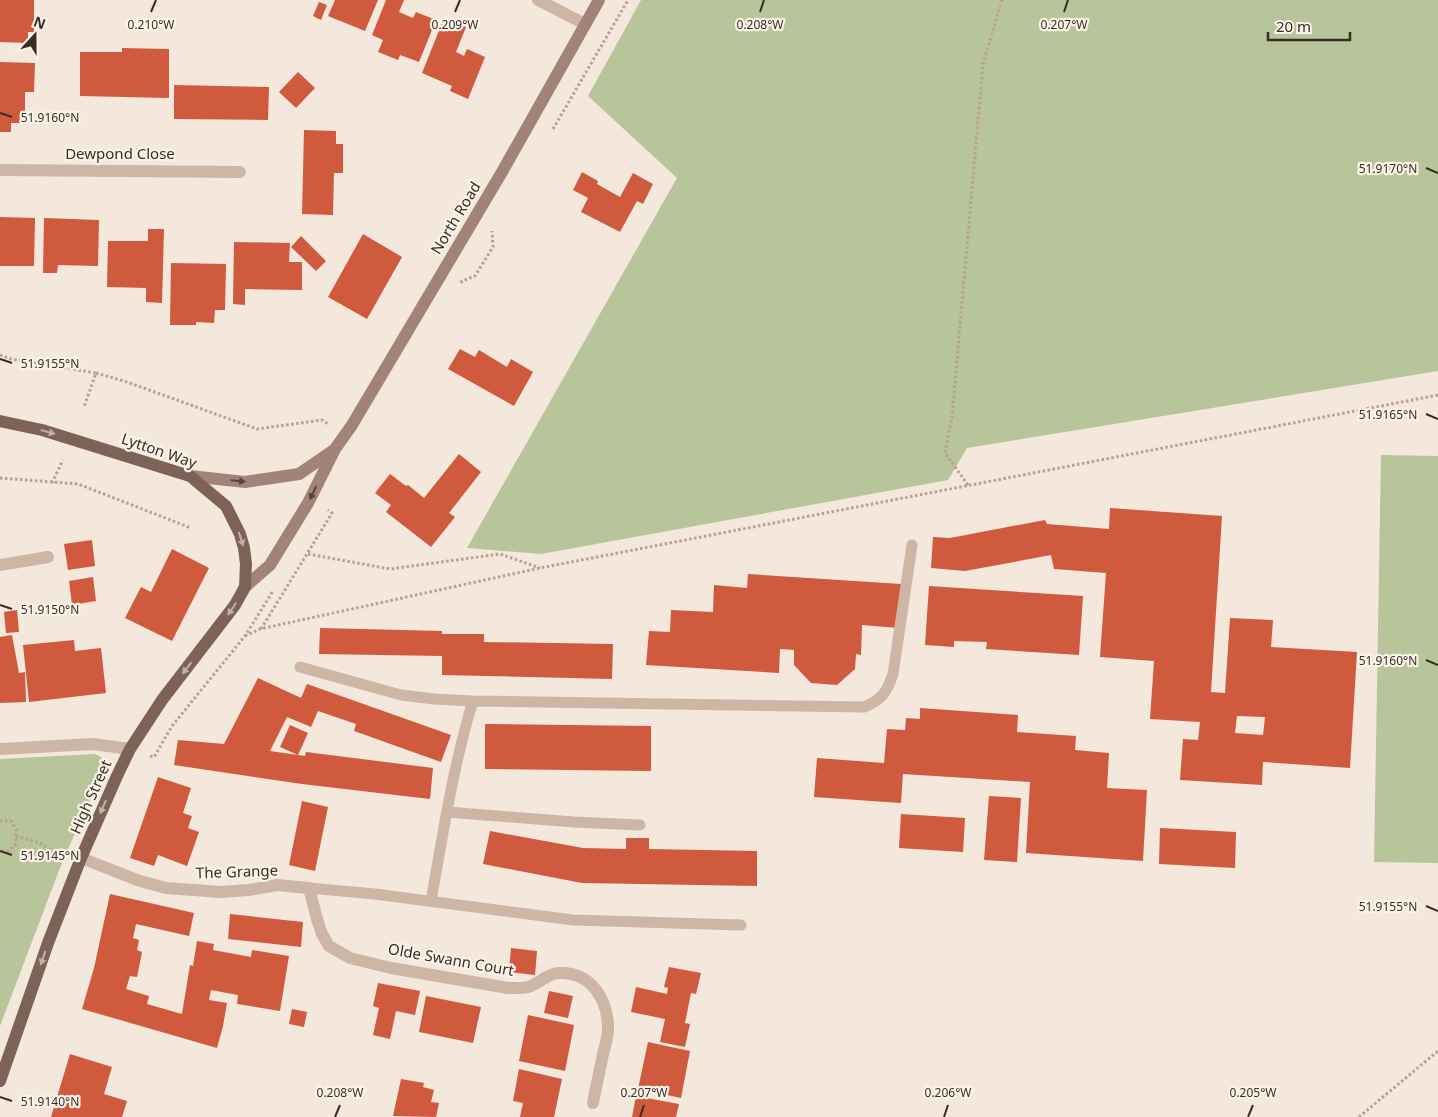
<svg xmlns="http://www.w3.org/2000/svg" width="1438" height="1117" viewBox="0 0 1438 1117" font-family="'Noto Sans',sans-serif">
<rect width="100%" height="100%" fill="#f4e7db"/>
<path fill="#b8c59a" d="M641,0H1438V371L967,448L948,480L541,554L467,548L677,178L588,96Z
M1381,455L1438,456V863L1374,862Z
M95,754L101,757L105,767L63,860L0,1026V759Z"/>
<path fill="#d05a3d" fill-rule="evenodd" d="M0,0H34V32H28V43L0,42Z
M335,0H378L365,31L328,16Z
M386,0H404L399,12L413,18L416,12L436,20L419,62L400,55L398,60L378,52L383,40L372,35Z
M319,2L327,5L321,20L313,16Z
M444,18L466,27L456,52L464,56L467,49L485,57L468,99L450,91L452,86L422,73Z
M122,48L169,49V98L80,96V52H122Z
M0,62L35,63L34,92H25V123H11V132H0Z
M298,72L315,88L296,108L279,92Z
M174,85L269,87L268,120L174,119Z
M304,130L336,131V144H343V173H334L333,215L302,214Z
M582,172L598,181L597,184L620,197L633,173L653,184L643,204L637,201L620,232L581,212L588,198L573,190Z
M0,217L35,218L34,266H0Z
M44,218L99,220L98,266L58,265L57,273H43Z
M148,229H164L162,303L146,302V288L107,287L108,241H148Z
M363,234L402,257L367,319L328,297Z
M301,236L326,261L316,271L291,247Z
M234,242L290,243L289,262H302V290L245,289V305L233,304Z
M171,263L226,264L225,310H215L214,323L196,322V325H170Z
M460,349L475,357L479,350L507,367L511,359L533,372L514,406L448,369Z
M459,454L481,472L449,513L455,517L431,547L386,512L391,505L375,493L390,474L406,486L408,485L424,498Z
M1110,508L1222,516L1211,692L1225,693L1230,618L1273,620L1271,647L1357,652L1350,768L1263,762L1262,785L1180,780L1183,739L1198,740L1200,722L1150,719L1154,661L1100,657L1106,573L1054,569L1051,555L965,571L931,568L933,537L950,538L1045,520L1047,524L1109,529ZM1237,716L1265,717L1263,735L1235,733Z
M92,540L95,566L68,570L64,544Z
M172,549L209,568L172,641L125,618L141,587L151,592Z
M748,574L901,584L899,628L862,625L861,655L856,654L855,669L837,685L811,683L794,665V650L780,649L779,673L646,665L649,631L670,632L671,610L713,612L714,585L747,588Z
M93,577L96,601L72,605L69,581Z
M929,586L1083,596L1079,655L986,649L987,642L954,641V647L925,645Z
M17,610L19,632L6,633L4,612Z
M320,628L442,631V634H484V642L613,644L612,679L442,675V656L319,654Z
M12,635L19,673L25,672L26,702L0,703V637Z
M74,640L75,651L101,648L106,693L29,702L23,645Z
M258,678L301,698L307,684L451,735L441,762L354,731L356,724L318,711L311,727L287,717L270,751L305,756L306,752L433,768L430,799L302,784L174,765L178,740L224,744Z
M920,708L1018,715L1017,732L1076,736L1075,750L1109,753L1107,788L1147,790L1143,861L1026,853L1030,782L903,774L901,803L814,797L817,758L884,763L887,729L905,730L906,718L920,719Z
M485,724L651,726V771L485,769Z
M290,725L308,733L298,755L280,747Z
M158,777L191,788L183,813L192,816L188,828L199,832L187,866L158,855L154,866L130,858Z
M989,796L1021,798L1017,862L984,860Z
M302,801L328,807L315,871L289,865Z
M901,814L965,818L963,852L899,848Z
M1160,828L1236,832L1235,868L1159,864Z
M490,831L583,848L626,849V838H649V849L757,851V886L582,883L483,864Z
M110,894L194,913L189,936L136,924L133,938L139,940L137,950L142,952L137,977L130,976L126,989L149,996L147,1004L182,1014L190,965L193,966L197,941L214,944L213,950L251,957L252,950L289,956L280,1011L237,1004L238,995L211,990L209,1000L227,1003L223,1026L217,1048L82,1009L94,968Z
M230,914L303,922L301,947L228,939Z
M511,948L537,951L535,975L509,972Z
M669,967L701,973L696,994L691,993L685,1023L690,1024L685,1047L660,1042L665,1019L631,1012L636,987L667,994L668,988L664,987Z
M378,983L420,991L415,1015L396,1011L390,1039L373,1035L379,1008L373,1006Z
M549,991L573,996L568,1018L544,1013Z
M426,996L481,1007L473,1043L419,1032Z
M292,1009L307,1012L304,1027L289,1024Z
M528,1015L574,1025L565,1071L519,1061Z
M648,1042L690,1051L681,1098L638,1089Z
M70,1054L112,1067L104,1094L127,1101L122,1117H51Z
M519,1069L562,1079L554,1117H520L523,1103L513,1101Z
M401,1079L424,1083L423,1087L434,1090L431,1102L439,1103L436,1117L393,1116Z
M636,1096L679,1104L676,1117H632Z"/>
<g fill="none" stroke-linecap="round" stroke-linejoin="round">
<path stroke="#b9a090" stroke-width="3" stroke-dasharray="2.5 2.5" stroke-linecap="butt" d="M553,129L628,0
M461,283L462,281L475,276L493,247L492,231
M0,355L11,359L96,373L84,407
M96,373L127,382L257,429L322,420L328,424
M0,478L78,484L191,528
M52,483L63,460
M968,485L945,453L952,417L983,64L1002,0
M308,554L390,569L500,554L540,568
M261,629L332,513L328,510
M245,636L260,629L540,568L1438,395
M150,756L154,757L172,726L245,636L273,591
M0,821H11L16,829V844L8,851L0,850
M16,836L40,843L61,856
M1359,1117L1438,1051"/>
<path stroke="#cdb6a6" stroke-width="11" d="M300,667L401,695L434,699L473,701
M447,812L574,822L640,825
M309,888L375,894L573,920L741,925
M431,901C443,834 453,766 473,701L864,707C882,700 887,692 893,674L912,545"/>
<path stroke="#cdb6a6" stroke-width="12" d="M538,0L585,24
M0,170L240,172
M0,565L48,557
M0,749L93,744L130,749
M81,858L140,881L166,888L221,892L249,890L277,885L309,888L317,919L322,934L329,946L350,958L391,968L508,988C516,988 524,989 531,986C541,982 547,974 558,973C592,971 609,1001 608,1032C607,1039 605,1047 603,1054C600,1070 596,1086 593,1103"/>
<path stroke="#a18477" stroke-width="12" d="M190,476L245,482L299,474L334,450
M245,587L270,565L308,503L335,449L352,425L502,172L599,0"/>
<path stroke="#7c6257" stroke-width="12" d="M0,421L42,430L190,476L226,506L240,534L244,548L246,564L245,587L235,605L162,700L130,749L117,776L81,858L48,943L0,1081"/>
</g>
<defs><path id="oneway-solid" d="M-6-.8H1V-3.2L6.5 0L1 3.2V.8H-6Z" transform="scale(1.25)"/></defs>
<g fill="#c2b1a7">
<use href="#oneway-solid" transform="translate(48 432) rotate(16)"/>
<use href="#oneway-solid" transform="translate(241 539) rotate(72)"/>
<use href="#oneway-solid" transform="translate(232 609) rotate(124)"/>
<use href="#oneway-solid" transform="translate(187 668) rotate(128)"/>
<use href="#oneway-solid" transform="translate(103 807) rotate(113)"/>
<use href="#oneway-solid" transform="translate(43 958) rotate(109)"/>
</g>
<g fill="#53423b">
<use href="#oneway-solid" transform="translate(238 481) rotate(5)"/>
<use href="#oneway-solid" transform="translate(313 493) rotate(116)"/>
</g>
<path fill="none" stroke="#392c27" stroke-width="2" d="M151,12L156,0M455,12L460,0M760,12L764,0M1064,12L1068,0M0,113L12,117M1426,168L1438,173M0,359L12,363M1426,414L1438,419M0,605L12,609M1426,660L1438,665M0,851L12,855M1426,906L1438,911M0,1097L12,1101M335,1117L340,1105M640,1117L644,1105M944,1117L948,1105M1248,1117L1253,1105"/>
<g text-anchor="middle" stroke-width="4.5" stroke-linejoin="round" paint-order="stroke">
<g font-size="15" fill="#392c27" stroke="#fbf2e8">
<text x="120" y="159">Dewpond Close</text>
<text transform="translate(456 218) rotate(-59)" y="5">North Road</text>
<text transform="translate(159 451) rotate(19)" y="5">Lytton Way</text>
<text transform="translate(91 797) rotate(-66)" y="5">High Street</text>
<text transform="translate(237 872) rotate(-2)" y="5">The Grange</text>
<text transform="translate(451 960) rotate(10)" y="5">Olde Swann Court</text>
</g>
</g>
<g font-size="12" text-anchor="middle" fill="#392c27" stroke="#fbf2e8" stroke-width="4.5" stroke-linejoin="round" paint-order="stroke">
<text x="151" y="29">0.210°W</text>
<text x="455" y="29">0.209°W</text>
<text x="760" y="29">0.208°W</text>
<text x="1064" y="29">0.207°W</text>
<text x="50" y="122">51.9160°N</text>
<text x="1388" y="173">51.9170°N</text>
<text x="50" y="368">51.9155°N</text>
<text x="1388" y="419">51.9165°N</text>
<text x="50" y="614">51.9150°N</text>
<text x="1388" y="665">51.9160°N</text>
<text x="50" y="860">51.9145°N</text>
<text x="1388" y="911">51.9155°N</text>
<text x="340" y="1097">0.208°W</text>
<text x="644" y="1097">0.207°W</text>
<text x="948" y="1097">0.206°W</text>
<text x="1253" y="1097">0.205°W</text>
<text x="50" y="1106">51.9140°N</text>
</g>
<g transform="translate(35 35) rotate(21)" stroke="#fbf2e8" stroke-width="4" paint-order="stroke">
<path d="M0-4L9 19L0 12L-9 19Z" fill="#392c27"/>
<text y="-8" font-size="14" font-weight="bold" text-anchor="middle" fill="#392c27">N</text>
</g>
<path d="M1268 32v8h82v-8" fill="none" stroke="#392c27" stroke-width="2.5"/>
<text x="1276" y="32" font-size="15" fill="#392c27" stroke="#fbf2e8" stroke-width="4" paint-order="stroke">20 m</text>
</svg>
